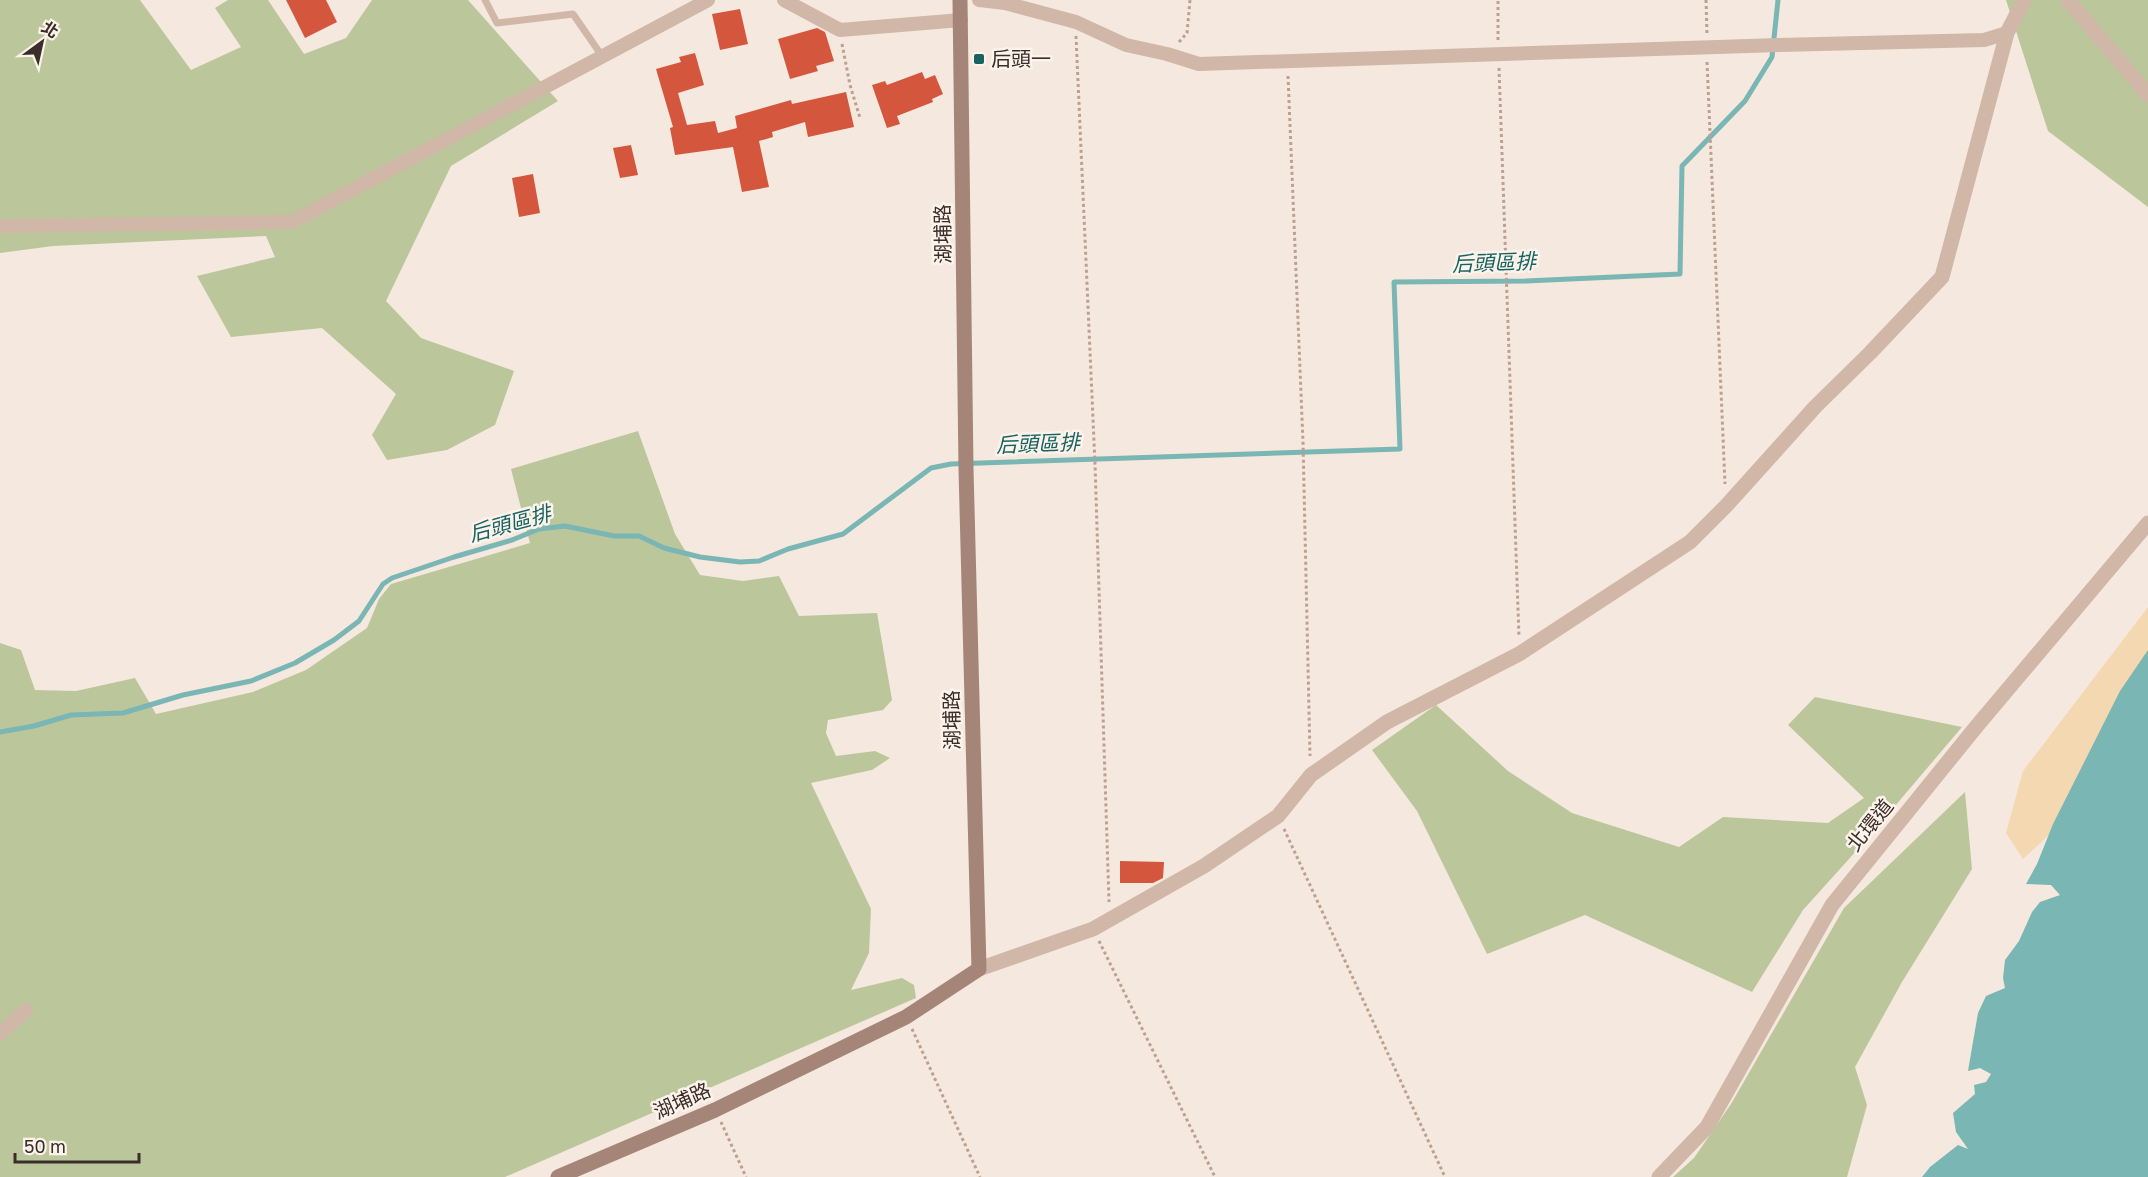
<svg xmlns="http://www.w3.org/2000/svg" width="2148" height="1177" viewBox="0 0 2148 1177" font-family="'Golos Text','Noto Sans TC',sans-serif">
<rect width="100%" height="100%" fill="#f5e8de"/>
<path fill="#bbc79b" d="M0,0H140L191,70L241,47L215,8L228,0H268L304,54L346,38L372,0H468L558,101L451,166L386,301L421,338L514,371L495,425L447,450L387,460L372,435L396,394L322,328L231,337L197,276L275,257L266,236L53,246L0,253Z
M2006,0H2148V207L2048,131Z
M638,431L675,534L700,575L743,581L779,576L799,616L877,613L892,700L883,710L828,720L826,733L836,756L875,751L890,758L872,770L811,783L871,909L869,953L851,990L902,978L914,985L916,998L505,1177H0V643L21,650L35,690L76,691L135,678L156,714L253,692L306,670L367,628L379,599L391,584L530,543L511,469Z
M1815,697L1962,727L1867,839L1803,910L1752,992L1585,915L1487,954L1417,811L1372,750L1436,705L1508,771L1572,813L1679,847L1723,817L1828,823L1864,798L1788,725Z
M1965,792L1972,869L1902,982L1855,1067L1867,1105L1847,1177H1673L1694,1158L1731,1104L1844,908Z"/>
<path fill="#f4d8b1" d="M2148,607V740L2123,766L2023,859L2006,833L2023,771Z"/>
<path fill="#79b6b4" d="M2148,650V1177H1922L1930,1167L1958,1145L1968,1149L1956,1132L1953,1113L1975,1094L1974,1085L1986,1082L1991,1074L1980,1068L1968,1071L1978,1013L1986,996L2005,988L2003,978L2005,960L2019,941L2032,912L2040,902L2060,895L2051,885L2026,884L2037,864L2053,824L2120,691Z"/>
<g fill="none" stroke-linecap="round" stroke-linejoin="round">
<path stroke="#79b6b4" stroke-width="5" d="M0,732L34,726L71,715L123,713L183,695L251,681L295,663L334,640L359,621L383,584L392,578L454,557L512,540L539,529L565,526L614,536H639L664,548L700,557L740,562L759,561L788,549L843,534L931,468L951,464L1400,449L1394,282L1526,281L1680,274L1682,166L1745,101L1772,57L1778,0"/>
</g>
<path fill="#d4563d" d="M286,0H326L337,22L305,38Z
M740,9L748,44L720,50L712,14Z
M817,28L825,32L834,61L816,66L818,71L790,79L778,39Z
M695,53L704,85L678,93L687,125L715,121L718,133L737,128L735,116L791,100L792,104L846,92L854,127L808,137L805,122L772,132L773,137L759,141L769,187L742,192L733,147L675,155L670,128L673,127L656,69L681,62L679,57Z
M922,72L925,79L935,75L943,94L932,99L933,102L897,116L900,124L887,128L872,85L885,81L887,85Z
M631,145L638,175L620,178L613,148Z
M533,174L540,213L519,217L512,178Z
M1120,861L1164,862L1163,878L1153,883H1120Z"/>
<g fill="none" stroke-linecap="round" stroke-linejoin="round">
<path stroke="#bca091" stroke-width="3" stroke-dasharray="3 3" stroke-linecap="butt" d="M1706,0L1707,34
M1076,36L1095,464L1109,902
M1498,40V0
M1179,42L1187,33L1190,0
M842,44L850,85L860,118
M1707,62L1725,484
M1499,68L1519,637
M1288,76L1303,442L1310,756
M1284,829L1445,1177
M1099,941L1215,1177
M912,1029L980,1177
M721,1122L746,1177"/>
<path stroke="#d0b7a8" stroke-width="7" d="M485,0L497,23L573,14L602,56"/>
<path stroke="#d0b7a8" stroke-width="14" d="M784,0L840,30L961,20
M979,0L1005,3L1076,22L1126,45L1167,54L1199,64L1779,45L1984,40L2007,33
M0,226L292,222L708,0
M0,1034L26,1010"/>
<path stroke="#d0b7a8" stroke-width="15" d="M2068,0L2148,95
M979,969L1093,929L1204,866L1278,816L1311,775L1387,722L1519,654L1690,542L1726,506L1815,407L1870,353L1942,277L2007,33L2024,0
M1659,1177L1707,1127L1832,905L1976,727L2148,523"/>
<path stroke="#a48578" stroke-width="15" d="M558,1177L715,1110L906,1017L979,969L966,469L960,0"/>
</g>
<rect fill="#186362" stroke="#fcf3eb" stroke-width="2" x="973" y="53" width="12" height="12" rx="3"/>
<g text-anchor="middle" stroke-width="5" stroke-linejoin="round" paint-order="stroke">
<g font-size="20" fill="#3b2d29" stroke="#fcf3eb" text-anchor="start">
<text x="991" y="66">后頭一</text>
</g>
<g font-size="20" fill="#3b2d29" stroke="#fcf3eb">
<text transform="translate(943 234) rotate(-91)" y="7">湖埔路</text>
<text transform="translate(952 720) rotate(-91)" y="7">湖埔路</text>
<text transform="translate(1870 825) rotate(-51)" y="7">北環道</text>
<text transform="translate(682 1101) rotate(-24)" y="7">湖埔路</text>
</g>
<g font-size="21" font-style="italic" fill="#186362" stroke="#fcf3eb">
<text transform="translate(1494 263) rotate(-2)" y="7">后頭區排</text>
<text transform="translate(1038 444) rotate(-2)" y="7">后頭區排</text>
<text transform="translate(510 524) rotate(-15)" y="7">后頭區排</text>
</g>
</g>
<g transform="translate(42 42) rotate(33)" stroke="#fcf3eb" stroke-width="4.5" paint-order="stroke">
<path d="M0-4.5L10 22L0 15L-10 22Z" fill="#3b2d29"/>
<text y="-9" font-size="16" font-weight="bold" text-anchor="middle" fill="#3b2d29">北</text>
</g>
<path d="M15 1153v9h124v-9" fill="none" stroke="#3b2d29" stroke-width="3"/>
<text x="24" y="1153" font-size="18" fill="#3b2d29" stroke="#fcf3eb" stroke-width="4.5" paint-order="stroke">50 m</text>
</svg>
